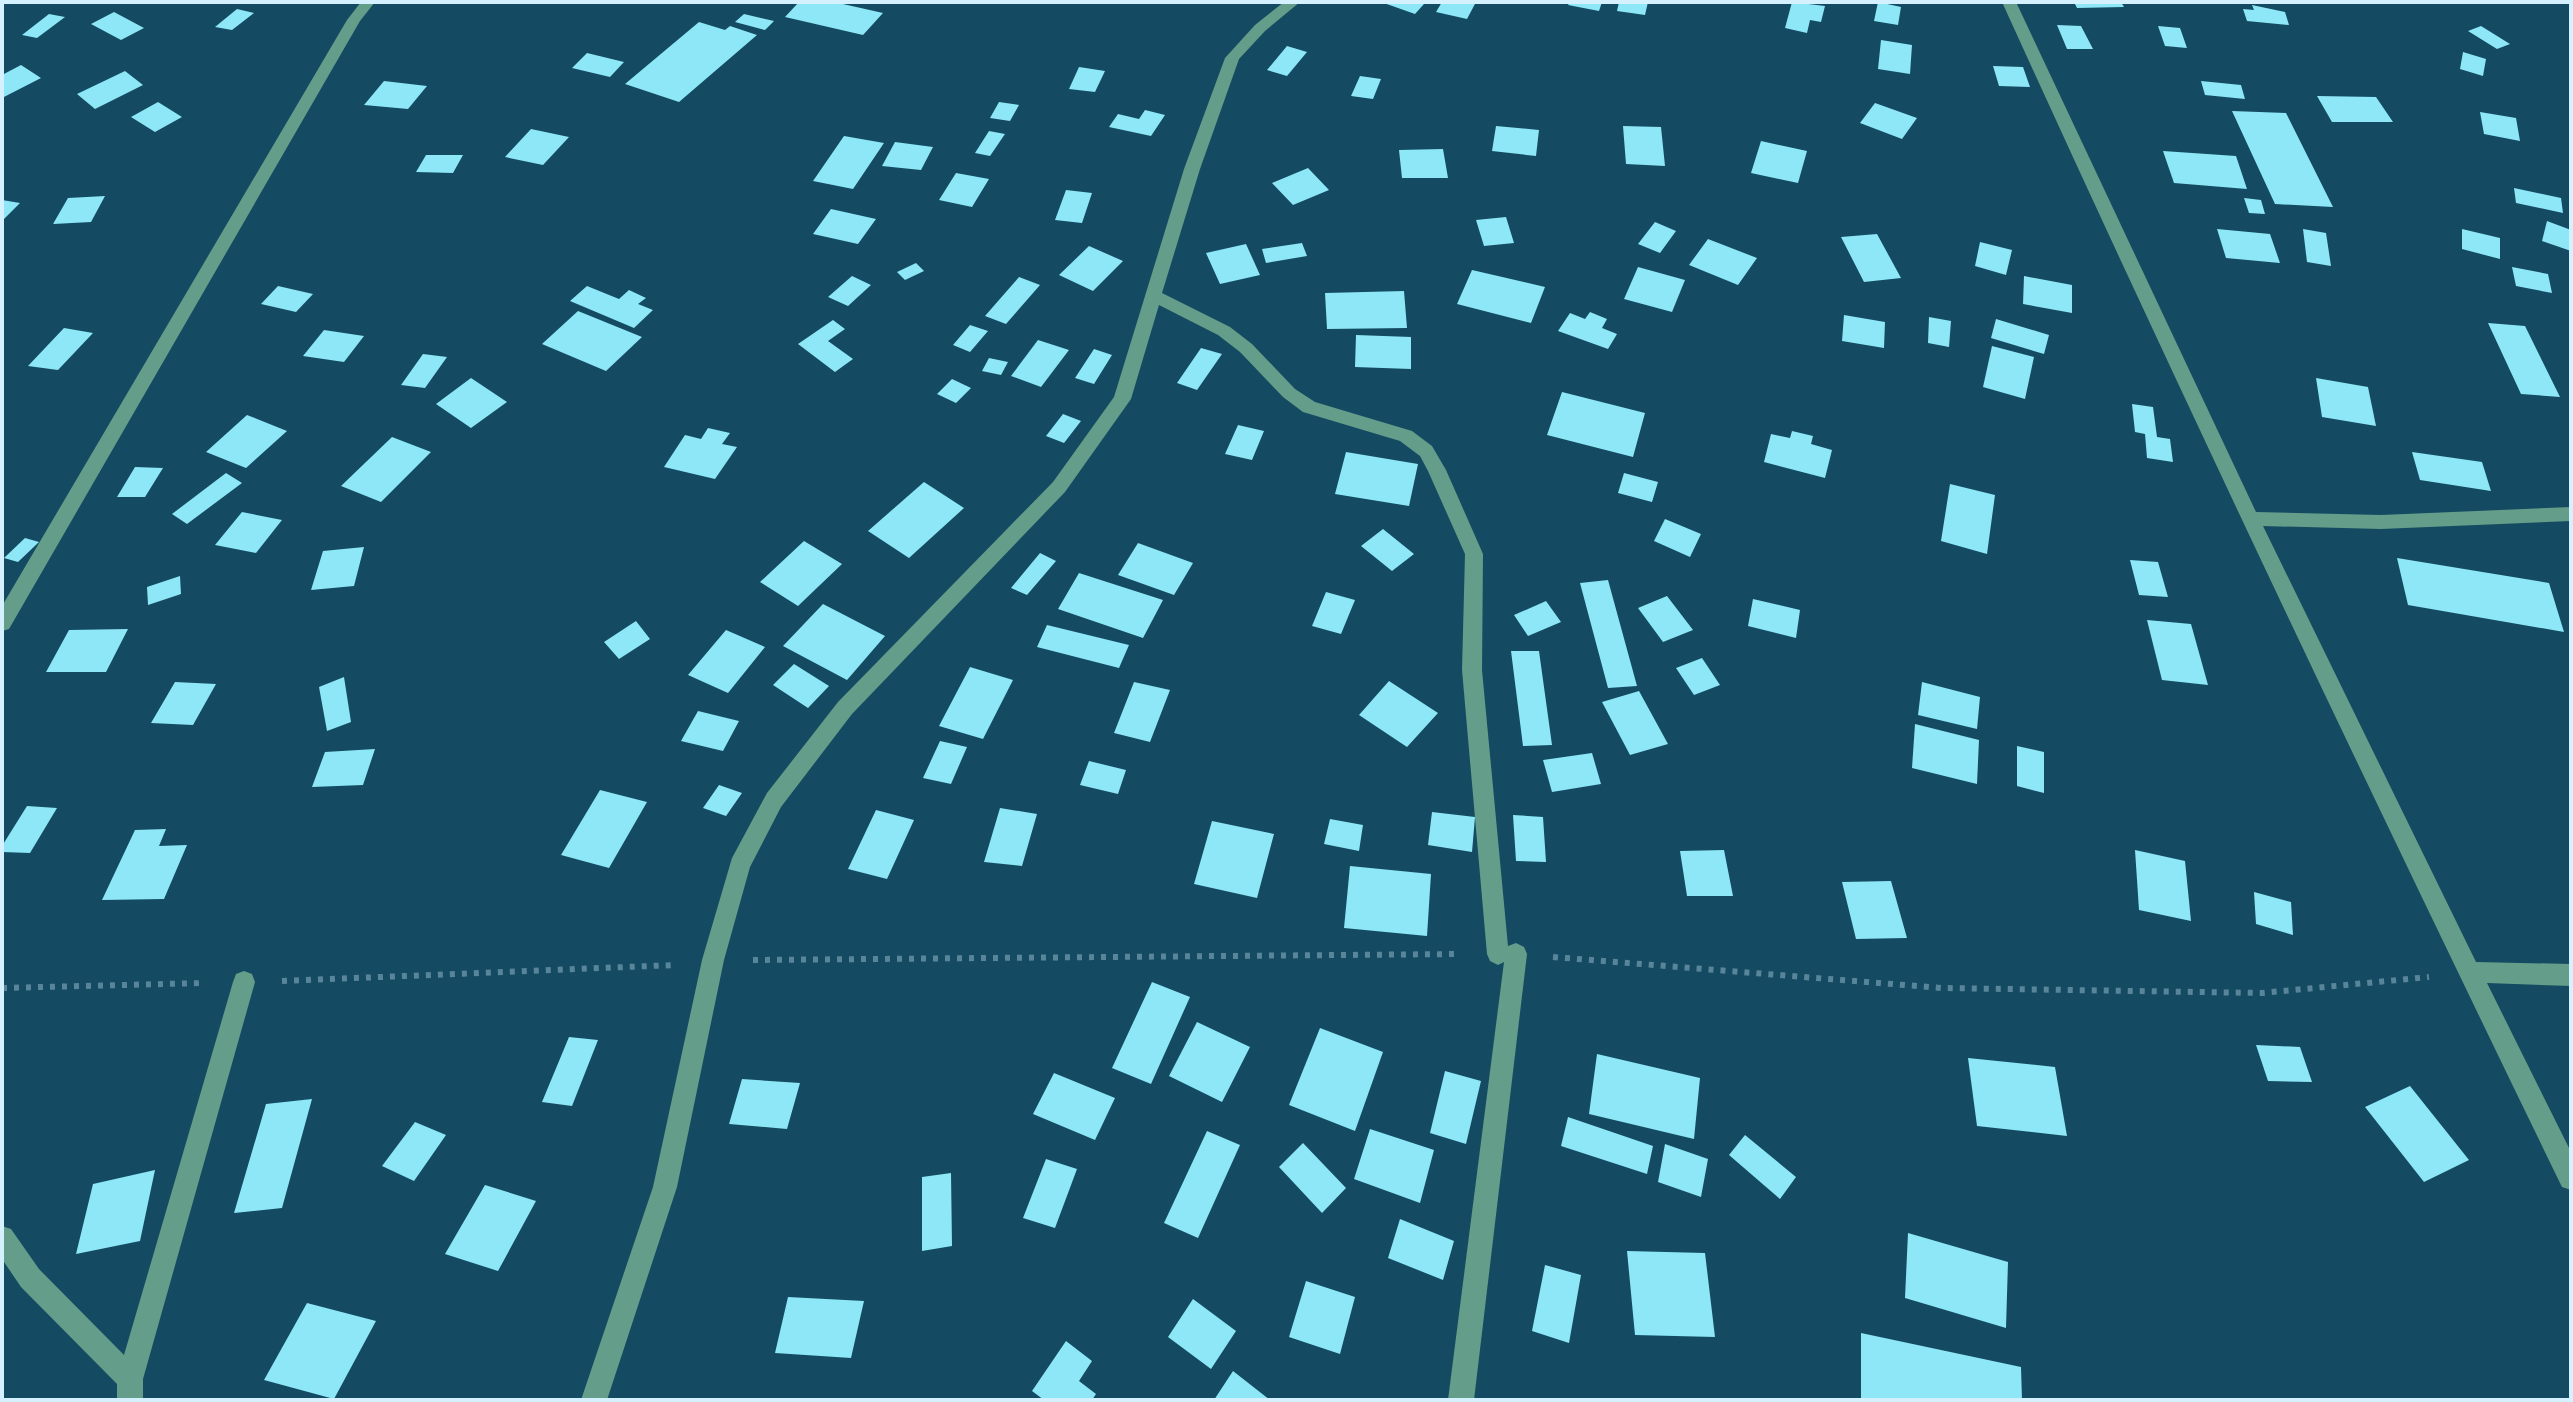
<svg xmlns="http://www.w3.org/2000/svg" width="2573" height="1402" viewBox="0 0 2573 1402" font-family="Cabin,sans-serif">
<rect width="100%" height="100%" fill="#144b62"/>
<path fill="#8de7f7" d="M799,2H834L883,13L863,35L785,17Z
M1381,2H1417L1424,4L1415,14Z
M1442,2H1476L1467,19L1436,12Z
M1570,2H1602L1599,11L1568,5Z
M1619,2H1648L1645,15L1617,11Z
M1792,2L1825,6L1821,22L1810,20L1807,33L1785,28Z
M1878,2L1901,7L1898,25L1874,21Z
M2074,2H2121L2124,7L2077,8Z
M2252,5L2285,12L2289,25L2247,21L2243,9L2254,10Z
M237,9L254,13L232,30L215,27Z
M114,12L144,28L121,40L91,24Z
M49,14L65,17L37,38L22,35Z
M744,14L774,21L765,30L735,22Z
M699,22L725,30L730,26L757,35L679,102L625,84Z
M2057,25L2081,26L2093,49H2067Z
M2158,26L2180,28L2187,48L2165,46Z
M2481,26L2510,44L2497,49L2468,31Z
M1881,40L1912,45L1910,74L1878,69Z
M1287,46L1307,52L1287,76L1267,70Z
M2463,52L2486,59L2483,76L2460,69Z
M587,53L624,62L610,77L572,68Z
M21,65L41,78L2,98V75Z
M1993,66L2023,67L2030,87L1999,86Z
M1079,67L1105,71L1095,92L1069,89Z
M125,71L143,85L95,109L77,94Z
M1360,76L1381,79L1373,99L1351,96Z
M384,81L427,86L408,109L364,105Z
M2201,81L2241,85L2245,99L2205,95Z
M2317,96L2376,97L2393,122H2332Z
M158,102L182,117L155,132L131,117Z
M999,102L1019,105L1010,121L990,118Z
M1875,103L1917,118L1902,139L1860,123Z
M1145,110L1165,115L1151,136L1109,127L1118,114L1139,119Z
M2232,111L2286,113L2333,207L2275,204Z
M2480,112L2516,118L2520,141L2484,134Z
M1496,126L1539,130L1536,156L1492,151Z
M1623,126L1661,127L1665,166L1626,164Z
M531,129L569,137L543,165L505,157Z
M989,131L1005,134L990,156L975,153Z
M844,136L884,143L853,189L813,181Z
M1761,141L1807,151L1798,183L1751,173Z
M895,142L933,147L921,170L882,166Z
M1443,149L1448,178H1402L1399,150Z
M2163,151L2236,156L2247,189L2174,183Z
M426,155H463L453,173L416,172Z
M1308,168L1329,190L1293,205L1272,183Z
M956,173L989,179L972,207L939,200Z
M2514,188L2561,198L2563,213L2516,203Z
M1066,190L1092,193L1082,223L1055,220Z
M105,196L91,222L53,224L68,198Z
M2244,198L2261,200L2265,214L2249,213Z
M2,200L20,203L2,221Z
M831,209L876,219L858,244L813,234Z
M1506,217L1514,243L1484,246L1476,220Z
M2547,221L2571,230V251L2542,241Z
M1655,222L1676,231L1660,253L1638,244Z
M2217,229L2270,234L2280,263L2226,258Z
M2303,229L2326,233L2331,266L2307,262Z
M2462,229L2500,238V259L2462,249Z
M1877,234L1901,278L1864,282L1841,237Z
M1708,239L1757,258L1738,285L1689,265Z
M1980,242L2012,250L2006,275L1975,266Z
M1302,243L1307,256L1266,263L1262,249Z
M1246,244L1260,275L1220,284L1206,253Z
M1089,246L1123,261L1093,291L1059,275Z
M916,263L924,271L905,280L897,272Z
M1638,267L1685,280L1672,312L1624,299Z
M2512,267L2548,274L2552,293L2516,286Z
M1472,270L1545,287L1531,323L1457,304Z
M852,276L871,285L848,306L828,297Z
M2024,276L2072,285V313L2023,304Z
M1019,277L1040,285L1006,324L985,316Z
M278,286L313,294L296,312L261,304Z
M587,286L619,299L629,290L646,298L638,304L653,310L634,328L570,301Z
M1404,291L1407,328L1327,329L1325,293Z
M578,311L642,337L606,371L542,344Z
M1590,312L1607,319L1602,328L1617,334L1608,349L1558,331L1570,313L1585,319Z
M1844,315L1885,322L1884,348L1842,341Z
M1929,317L1951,321L1949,347L1928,343Z
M1996,319L2049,335L2044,354L1991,338Z
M833,320L845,329L828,341L853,359L835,372L798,344Z
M2488,323L2525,326L2560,397L2521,394Z
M970,325L988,331L970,352L953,345Z
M64,328L93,333L58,370L28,366Z
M324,330L364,336L344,362L303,356Z
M1356,335L1411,337V369L1355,367Z
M1038,340L1069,350L1041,387L1011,376Z
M1992,346L2034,357L2025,399L1983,387Z
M1201,348L1222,354L1197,390L1177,383Z
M1094,349L1112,355L1094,384L1075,378Z
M423,354L447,357L425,388L401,385Z
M989,358L1008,362L1001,375L982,371Z
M471,378L507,402L471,428L436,404Z
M2316,378L2368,387L2376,426L2322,417Z
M952,379L971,388L956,403L937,394Z
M1562,392L1645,413L1633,457L1547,435Z
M2132,404L2153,407L2157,437L2170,439L2173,462L2147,458L2145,434L2135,432Z
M1063,414L1081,421L1064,443L1046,436Z
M247,415L287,431L246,468L206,452Z
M1238,425L1264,431L1252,460L1225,454Z
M708,428L730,433L722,444L737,447L715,479L664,467L685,435L701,439Z
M1792,431L1813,436L1811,444L1832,450L1825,478L1764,462L1771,434L1790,438Z
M392,437L431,452L381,502L341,486Z
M1346,452L1418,464L1409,506L1335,494Z
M2412,452L2482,462L2491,491L2420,480Z
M135,467L163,468L145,497H117Z
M226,473L242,483L187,524L172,514Z
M1624,473L1658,482L1652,502L1618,493Z
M924,482L964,508L909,558L868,531Z
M1950,484L1995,495L1987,554L1941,541Z
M242,512L282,520L256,553L215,545Z
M1665,519L1701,534L1690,557L1654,541Z
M1383,529L1414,554L1392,571L1361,546Z
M25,538L39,542L18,562L4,558Z
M804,541L842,564L798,606L760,582Z
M1138,543L1193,563L1174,595L1118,575Z
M364,547L354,586L311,590L323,551Z
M1040,553L1056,561L1027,595L1011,588Z
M2397,558L2549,583L2564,632L2408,605Z
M2130,560L2158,562L2168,597L2139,595Z
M1079,573L1163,600L1143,638L1058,609Z
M180,576L181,594L148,605L147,587Z
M1608,580L1637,686L1608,688L1580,583Z
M1326,592L1355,600L1341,634L1312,626Z
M1667,596L1693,630L1663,642L1638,608Z
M1753,599L1800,610L1796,638L1748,626Z
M1546,601L1561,622L1528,636L1514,615Z
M823,604L885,636L847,680L783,646Z
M2147,620L2191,624L2208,685L2162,680Z
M636,621L650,639L619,659L604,642Z
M1047,625L1129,645L1119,668L1037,647Z
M128,629L106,672H46L69,630Z
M726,630L765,647L728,693L688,675Z
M1511,651H1539L1552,745L1523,746Z
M1702,658L1720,685L1694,695L1676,668Z
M794,664L829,686L808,708L773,685Z
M970,667L1013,680L983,739L939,726Z
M344,677L351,722L327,731L319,687Z
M1389,681L1438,713L1407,747L1359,715Z
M175,682L216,684L193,725L151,723Z
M1134,682L1170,690L1150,742L1114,733Z
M1922,682L1980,697L1977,729L1918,715Z
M1639,691L1668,744L1630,755L1602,702Z
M698,711L739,721L723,751L681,741Z
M1915,724L1979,740L1977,784L1912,768Z
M940,741L967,747L951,784L923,778Z
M2017,746L2044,752V793L2017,786Z
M375,749L363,785L312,787L325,752Z
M1592,753L1601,784L1552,792L1543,760Z
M1089,761L1126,770L1118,794L1080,785Z
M719,785L742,793L726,816L703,808Z
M600,790L647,802L609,868L561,855Z
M27,806L57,808L30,853L2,852V846Z
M1000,808L1037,814L1022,866L984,862Z
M876,810L914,820L887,879L848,869Z
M1432,812L1475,817L1472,852L1428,845Z
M1513,815L1543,817L1546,862L1516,861Z
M1330,819L1363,825L1359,851L1324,844Z
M1212,821L1274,834L1257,898L1194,884Z
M166,829L159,846L187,845L164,899L102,900L135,830Z
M1724,850L1733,896H1687L1680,851Z
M2135,850L2185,861L2191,921L2139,910Z
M1350,866L1431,874L1427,936L1344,928Z
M1891,881L1907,938L1856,939L1842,882Z
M2254,892L2291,902L2293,935L2256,924Z
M1152,982L1190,997L1151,1084L1112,1068Z
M1197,1022L1250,1047L1222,1102L1169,1076Z
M1320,1028L1383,1052L1355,1131L1289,1105Z
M569,1037L598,1040L572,1106L542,1102Z
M2256,1045L2300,1047L2312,1082L2268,1081Z
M1597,1054L1700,1078L1694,1139L1589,1114Z
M1968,1058L2055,1067L2067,1136L1977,1126Z
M1445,1071L1481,1081L1466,1144L1430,1133Z
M1054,1073L1115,1098L1095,1140L1033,1114Z
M742,1079L800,1083L787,1129L729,1124Z
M2410,1086L2469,1160L2424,1182L2365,1107Z
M312,1099L282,1208L234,1213L266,1104Z
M1568,1117L1653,1146L1647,1174L1561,1146Z
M415,1122L446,1135L414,1181L382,1166Z
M1370,1129L1434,1150L1420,1203L1354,1179Z
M1207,1131L1240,1145L1198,1238L1164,1223Z
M1745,1135L1796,1177L1780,1199L1729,1155Z
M1303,1143L1346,1188L1322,1213L1279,1167Z
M1665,1144L1708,1159L1701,1197L1658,1182Z
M1046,1159L1077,1169L1055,1228L1023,1218Z
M155,1170L140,1241L76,1254L93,1184Z
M951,1173L952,1246L922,1251V1177Z
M485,1185L536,1201L498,1271L445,1254Z
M1400,1219L1454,1241L1443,1280L1388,1258Z
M1908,1233L2008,1262L2006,1328L1905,1298Z
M1627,1251L1705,1253L1715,1337L1635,1335Z
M1545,1265L1581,1275L1569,1343L1532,1331Z
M1306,1281L1355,1297L1340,1354L1289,1337Z
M788,1297L864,1301L851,1358L775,1353Z
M1193,1299L1236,1331L1211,1369L1168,1337Z
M307,1303L376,1321L334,1399L264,1380Z
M1861,1333L2021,1367L2022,1400H1861Z
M1066,1341L1092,1361L1079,1381L1096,1394L1092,1400H1044L1032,1391Z
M1233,1371L1270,1400H1214Z"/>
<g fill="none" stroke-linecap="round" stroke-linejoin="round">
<path stroke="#588599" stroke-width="6" stroke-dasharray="5 7" stroke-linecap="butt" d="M1553,957L1942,988L2262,993L2429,977
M753,960L1459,954
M282,981L675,965
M2,988L204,983"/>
<path fill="#649d89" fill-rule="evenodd" d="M361,2H375L360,21L9,629L2,631V606L347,20Z
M1284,2H1300L1265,31L1239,59L1200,169L1162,293L1230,327L1252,344L1295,389L1315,402L1412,431L1432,446L1446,470L1483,554L1482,670L1508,946L1516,943L1524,947L1527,954L1474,1400H1448L1504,962L1498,965L1490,961L1487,954L1462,670L1465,554L1428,471L1420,456L1400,441L1303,412L1283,397L1240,352L1218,335L1159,305L1131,399L1065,492L852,714L781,807L750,867L724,960L677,1187L607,1400H581L653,1187L702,960L732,858L767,793L838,702L1053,482L1114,397L1184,169L1225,58L1255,25Z
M2002,2H2016L2256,512L2381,515L2571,507V521L2381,529L2263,526L2476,962L2571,964V986L2487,983L2571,1152V1190L2562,1187C2371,794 2183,400 2002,2Z
M244,971L252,974L255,982L143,1379V1400H117V1384L21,1287L2,1259V1226L11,1229L39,1269L124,1355L233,982L236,974Z"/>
</g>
<rect width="2573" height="1402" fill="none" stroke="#d5f0fe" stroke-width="8"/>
</svg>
